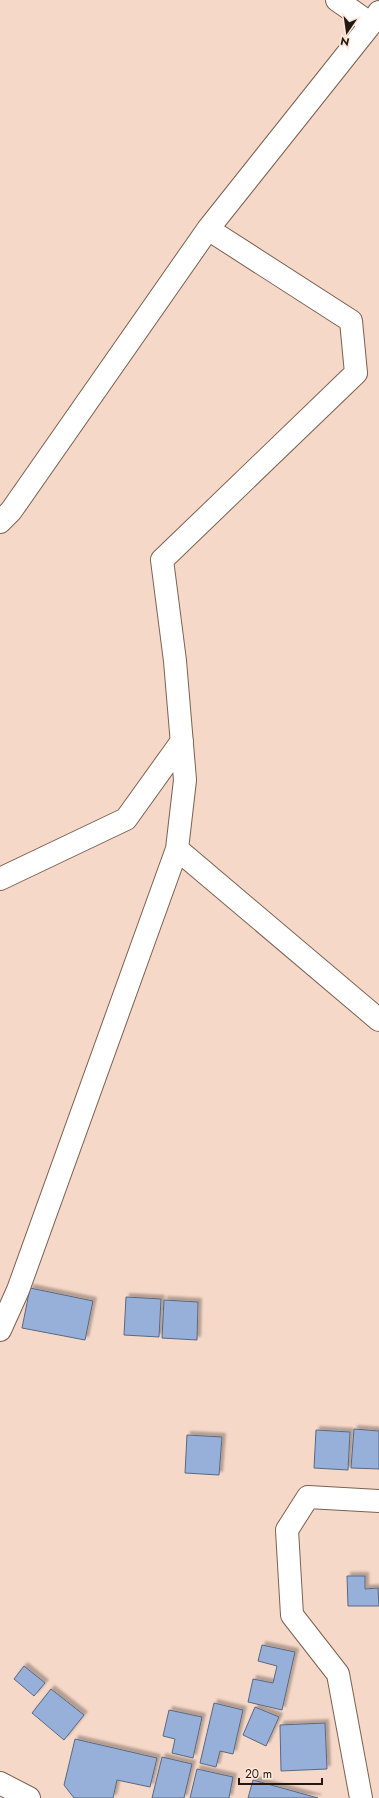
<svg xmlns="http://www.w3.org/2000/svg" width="379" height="1798" viewBox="0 0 379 1798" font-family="Jost,sans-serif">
<defs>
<filter id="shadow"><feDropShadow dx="3.5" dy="-3.5" stdDeviation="1" flood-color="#0004"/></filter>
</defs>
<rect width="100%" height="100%" fill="#f6d8c8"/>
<path fill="#97b0d9" stroke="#5a687f" filter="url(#shadow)" d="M30,1288L93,1301L85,1340L22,1328Z
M126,1297L161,1299L159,1337L124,1335Z
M164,1300L198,1302L197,1340L162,1338Z
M354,1429L379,1431V1469L351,1468Z
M316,1430L350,1432L348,1470L314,1468Z
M187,1435L222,1437L219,1475L185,1473Z
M347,1576H365V1589L378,1588L379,1606H348Z
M262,1645L295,1652L282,1710L248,1702L253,1679L273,1683L277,1666L258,1661Z
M24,1666L45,1683L34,1696L14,1679Z
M51,1689L84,1715L64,1740L32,1713Z
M214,1703L243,1710L233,1754L220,1751L216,1767L200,1763Z
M255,1707L279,1717L266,1746L243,1735Z
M169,1710L202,1717L193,1758L172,1753L175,1739L163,1736Z
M325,1723L327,1769L281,1771L280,1725Z
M75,1739L157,1758L150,1787L117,1780L113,1798H74L64,1785Z
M162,1757L192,1764L184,1798H152Z
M197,1769L233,1777L229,1798H190Z
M253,1780L318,1798H248Z"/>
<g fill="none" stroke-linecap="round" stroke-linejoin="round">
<defs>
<path id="street" d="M337,0L371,24
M0,522L11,511L208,229L371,24L379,12
M177,849L379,1020
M0,879L126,819L182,741
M0,1330L18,1290L177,849L185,780L175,661L162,560L356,373L351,321L208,229
M0,1783L29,1798
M361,1798L338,1674L292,1615L287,1530L308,1497L379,1501"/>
</defs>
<use href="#street" stroke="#7a6152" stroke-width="24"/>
<use href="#street" stroke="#fff" stroke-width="22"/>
</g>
<g transform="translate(347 32) rotate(193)" stroke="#ffe7d9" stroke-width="3" paint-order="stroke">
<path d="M0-3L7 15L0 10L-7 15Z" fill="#231812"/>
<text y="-6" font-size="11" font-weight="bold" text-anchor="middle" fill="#231812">N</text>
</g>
<path d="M239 1778v6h83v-6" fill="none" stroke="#231812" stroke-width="2"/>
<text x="245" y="1778" font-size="12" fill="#231812" stroke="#ffe7d9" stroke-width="3" paint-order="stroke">20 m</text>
</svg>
